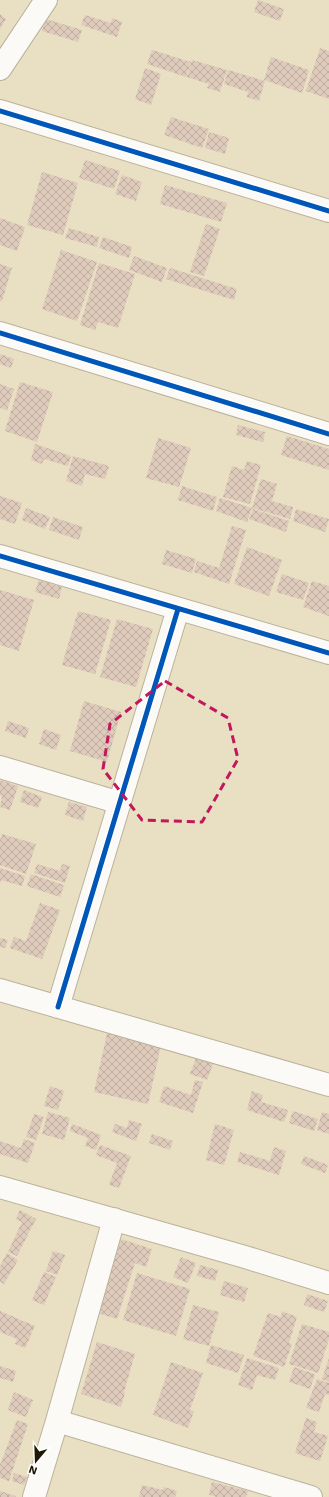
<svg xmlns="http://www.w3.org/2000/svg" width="329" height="1497" viewBox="0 0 329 1497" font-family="'Work Sans',sans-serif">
<defs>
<pattern id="building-cross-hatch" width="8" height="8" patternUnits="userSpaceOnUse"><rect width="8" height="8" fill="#dfcbbb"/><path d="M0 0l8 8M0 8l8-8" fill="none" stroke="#bfae9f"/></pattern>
</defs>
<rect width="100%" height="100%" fill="#e9dfc3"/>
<path fill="url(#building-cross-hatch)" d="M258,0L284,9L280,21L254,12Z
M0,14L6,19L0,29Z
M85,15L111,23L112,18L122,22L117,37L81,25Z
M46,19L82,30L78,42L42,31Z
M320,48L329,51V99L306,91Z
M152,50L191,62L186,77L147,64Z
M271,57L309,70L302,93L264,80Z
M192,60L227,70L220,92L207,88L209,84L187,77Z
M145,68L161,74L151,105L135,99Z
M228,70L265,81L259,101L247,97L248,92L224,84Z
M171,117L209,129L202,148L164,135Z
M209,132L229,138L225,154L205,148Z
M85,160L120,171L114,189L79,178Z
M42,172L78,183L63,235L27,225Z
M122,175L142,182L136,201L115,194Z
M165,185L227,203L221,222L160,204Z
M0,218L25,227L17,251L0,245Z
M206,224L220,229L204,276L190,272Z
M69,228L99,237L97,247L65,238Z
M103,237L132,247L129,258L99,248Z
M61,250L97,262L77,321L42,309Z
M134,256L167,268L162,282L129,270Z
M99,263L135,274L118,328L98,322L95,330L80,325Z
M0,264L12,268L2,301H0Z
M170,268L237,289L234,300L166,279Z
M0,354L14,359L11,368L0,364Z
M20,382L53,392L37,442L5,431Z
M0,384L14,389L7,410L0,408Z
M238,425L265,432L263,442L236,435Z
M287,436L329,449V470L281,455Z
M158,438L191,448L179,487L146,478Z
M35,444L71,456L68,466L44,459L42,464L31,460Z
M73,456L109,466L105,479L85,474L82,486L66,481Z
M247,461L261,465L250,504L223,497L232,466L244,470Z
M261,479L277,484L272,501L293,507L290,519L252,508Z
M182,486L217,497L213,511L178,500Z
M0,496L22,503L15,524L0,519Z
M220,498L252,508L247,522L216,511Z
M26,508L50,517L45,529L22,520Z
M253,509L289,521L286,532L249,519Z
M296,509L329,519L325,532L293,521Z
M53,517L83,527L79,540L49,530Z
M232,526L246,530L229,584L194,572L197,561L219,568Z
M247,547L282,560L269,596L234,584Z
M166,550L196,559L192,573L162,564Z
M282,574L309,583L303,600L276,592Z
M39,580L62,587L59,599L35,592Z
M312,581L329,586V616L303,607Z
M0,590L34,600L19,651L0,645Z
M78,611L111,620L95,674L62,665Z
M117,619L153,629L136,687L100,677Z
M84,701L121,712L107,762L70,751Z
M8,721L29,728L26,738L5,731Z
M44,729L61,735L56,750L39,744Z
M0,780L18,786L10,810L0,807L2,796L0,795Z
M24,790L42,797L38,808L20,802Z
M69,802L87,807L83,821L65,815Z
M2,834L36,844L26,874L0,865V840Z
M37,864L60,871L62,864L70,866L65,883L34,873Z
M0,868L25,876L22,886L1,880L0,883Z
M31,874L64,885L60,897L27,886Z
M40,903L60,910L42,959L10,948L14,937L26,941Z
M0,938L8,940L5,948L0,947Z
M108,1029L162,1041L148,1104L94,1092Z
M199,1050L216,1056L207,1080L190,1074Z
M195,1080L203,1082L193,1113L159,1102L164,1086L191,1095Z
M50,1086L64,1091L58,1110L44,1106Z
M252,1091L263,1095L261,1102L288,1110L284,1122L247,1110Z
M293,1111L318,1119L314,1131L289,1123Z
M48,1112L70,1118L64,1140L42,1134Z
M322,1112L329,1114V1134L317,1130Z
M34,1114L44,1117L36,1140L26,1137Z
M129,1120L142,1124L136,1141L112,1132L115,1124L127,1128Z
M72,1124L101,1135L96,1150L85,1146L88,1138L70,1131Z
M215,1124L234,1130L224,1165L206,1160Z
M152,1134L173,1141L170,1150L149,1143Z
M24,1139L35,1143L28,1163L0,1154V1141L21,1148Z
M100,1145L131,1156L119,1188L109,1185L117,1163L96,1155Z
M274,1147L286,1151L279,1175L237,1162L240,1152L270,1161Z
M304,1156L328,1165L325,1173L301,1164Z
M20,1210L36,1219L17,1256L8,1252L22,1222L16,1219Z
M121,1239L152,1249L146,1267L135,1263L117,1319L97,1313Z
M53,1251L65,1255L57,1275L46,1271Z
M7,1253L18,1260L4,1284L0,1282V1266Z
M181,1257L196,1263L188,1283L173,1277Z
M200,1265L218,1270L215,1281L197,1276Z
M44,1272L56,1277L44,1305L32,1300Z
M137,1273L190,1289L176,1336L123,1320Z
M224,1281L248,1288L244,1302L220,1295Z
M307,1294L328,1301L324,1312L304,1305Z
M193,1305L219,1312L209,1346L183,1339Z
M0,1311L35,1326L25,1348L15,1344L17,1339L0,1332Z
M282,1311L297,1317L289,1343L292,1344L284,1367L253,1356L268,1313L281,1317Z
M302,1324L329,1332V1339L318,1373L289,1364Z
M97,1342L135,1354L124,1392L125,1393L121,1407L81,1394Z
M211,1345L244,1355L238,1373L206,1363Z
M247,1358L279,1368L275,1380L257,1375L252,1390L238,1385Z
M329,1358V1382L322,1379Z
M171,1362L203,1373L190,1410L194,1411L188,1428L153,1415Z
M0,1366L16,1371L13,1382L0,1378Z
M294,1367L315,1374L310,1389L289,1382Z
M317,1379L329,1383V1395L325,1394L319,1412L306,1408Z
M14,1392L33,1400L26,1417L8,1410Z
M306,1418L317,1422L314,1432L328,1436L320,1461L295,1453Z
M17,1420L28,1424L9,1481L0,1478V1465Z
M14,1473L27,1477L24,1485L12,1481Z
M212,1482L248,1491L246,1497H217L209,1495Z
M142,1485L163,1490L164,1487L177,1491L175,1497H139Z
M0,1491L16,1496L15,1497H0Z"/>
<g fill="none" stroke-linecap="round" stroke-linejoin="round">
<defs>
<path id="minor" d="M0,69L46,0
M0,111L329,211
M0,333L329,434
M0,556L329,653
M0,767L120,803
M0,990L329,1085
M58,1007L178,609
M0,1187L245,1257L329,1283
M57,1421L311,1497
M34,1497L57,1421L114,1219"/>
</defs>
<use href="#minor" stroke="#bab29c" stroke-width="24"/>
<use href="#minor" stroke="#fcfaf6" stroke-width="22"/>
<defs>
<path id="cycleway" d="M0,111L329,211
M0,333L329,434
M0,556L329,653
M58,1007L178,609"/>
</defs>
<use href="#cycleway" stroke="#fff" stroke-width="8"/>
<use href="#cycleway" stroke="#0057b8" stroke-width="5"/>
</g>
<path fill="none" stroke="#c2185b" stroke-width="3" stroke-dasharray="8 5" stroke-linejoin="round" d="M165,681L228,718L238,759L202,822L142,820L103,769L110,724Z"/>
<g transform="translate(36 1461) rotate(199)" stroke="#ffffff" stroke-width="3" paint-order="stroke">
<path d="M0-3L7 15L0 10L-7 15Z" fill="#1f1805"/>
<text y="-6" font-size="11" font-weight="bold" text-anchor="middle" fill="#1f1805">N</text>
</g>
</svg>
